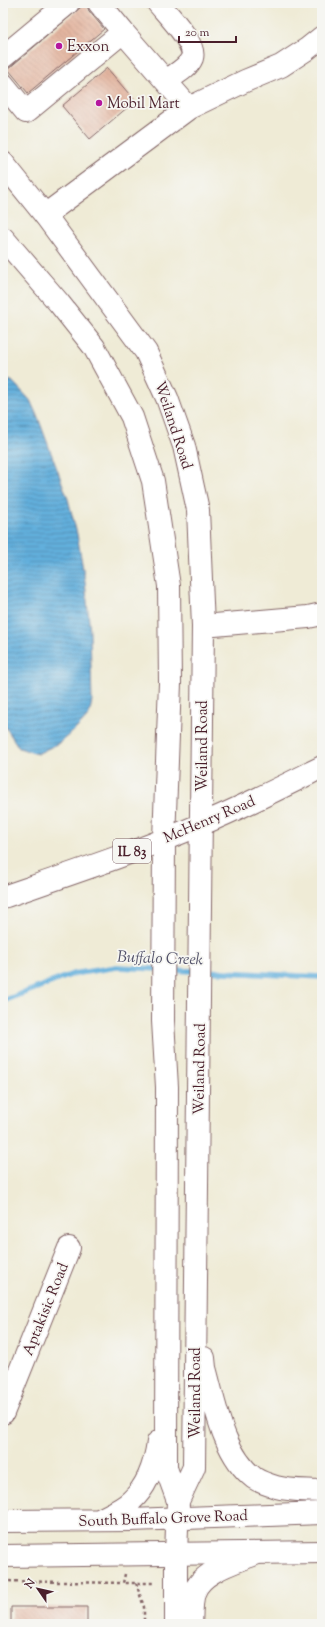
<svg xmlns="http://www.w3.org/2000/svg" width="325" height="1627" viewBox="0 0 325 1627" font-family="'Sorts Mill Goudy',serif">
<defs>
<pattern id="water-rules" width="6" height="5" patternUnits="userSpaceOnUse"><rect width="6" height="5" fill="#62afdc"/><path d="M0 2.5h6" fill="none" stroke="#538eb3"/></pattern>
<pattern id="building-back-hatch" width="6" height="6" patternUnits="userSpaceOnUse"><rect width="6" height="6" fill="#e3b49e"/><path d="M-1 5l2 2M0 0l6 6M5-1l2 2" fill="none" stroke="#c49a88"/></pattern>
</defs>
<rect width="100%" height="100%" fill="#f6f6f2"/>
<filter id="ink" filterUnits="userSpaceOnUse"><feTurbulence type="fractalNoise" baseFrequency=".025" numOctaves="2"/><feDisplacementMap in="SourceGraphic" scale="8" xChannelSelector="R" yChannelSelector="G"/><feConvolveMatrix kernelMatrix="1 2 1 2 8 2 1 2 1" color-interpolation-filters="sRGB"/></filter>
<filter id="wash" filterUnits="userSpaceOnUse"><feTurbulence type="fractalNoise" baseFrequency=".012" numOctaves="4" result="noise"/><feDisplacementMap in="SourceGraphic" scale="16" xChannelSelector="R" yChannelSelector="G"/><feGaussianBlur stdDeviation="0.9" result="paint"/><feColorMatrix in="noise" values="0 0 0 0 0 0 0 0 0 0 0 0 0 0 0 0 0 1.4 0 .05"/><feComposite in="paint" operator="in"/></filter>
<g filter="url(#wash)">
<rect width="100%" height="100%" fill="#efebd6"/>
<path fill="url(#water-rules)" stroke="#566784" d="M3,379L12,381L30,400L39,420L68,499L77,534L85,581L90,632L92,701L89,715L77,728L59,743L37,754L19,748L3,723Z"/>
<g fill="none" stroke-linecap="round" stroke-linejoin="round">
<path stroke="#62afdc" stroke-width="5.5" d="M168,970L195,971
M204,971L322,977
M3,1001L73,974L117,967L159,969"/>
</g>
<g id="blocks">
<path fill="url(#building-back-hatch)" d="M86,3L89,11L104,29L28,93L8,69Z
M107,68L135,101L90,139L62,106Z
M11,1607H87V1624H11Z"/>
</g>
</g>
<g filter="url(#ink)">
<use href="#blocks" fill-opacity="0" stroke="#846667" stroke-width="1"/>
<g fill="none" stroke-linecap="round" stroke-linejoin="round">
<defs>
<path id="minor" d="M158,3C167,14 197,44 192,58C188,68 174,75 166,81
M123,32L189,108
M3,57L68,3
M3,84L26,112L123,32L99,3
M45,215L189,108L245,81L281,66L307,49L322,37
M203,626L308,617L322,614
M3,1413L69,1248
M176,1624V1555
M191,1624C192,1614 191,1603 194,1593C201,1571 236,1562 255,1554"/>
<path id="major" d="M3,163L45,215L146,352L167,398L184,446L198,510L203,626L194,1467L178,1501
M3,238L59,303L94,347L132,417L153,481L169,586L170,683L164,839L163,1021L167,1087L166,1454V1468L178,1501L176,1555
M3,897C70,874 137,852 202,824C243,807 282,787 322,767
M204,1358L205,1368C215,1404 223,1454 254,1478C260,1482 269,1485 276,1487C290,1491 307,1490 322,1491
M101,1519C111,1514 123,1509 131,1501C148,1486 155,1463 158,1442
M3,1521L131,1520L322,1513
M3,1556L322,1552"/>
</defs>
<use href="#minor" stroke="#846667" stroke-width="24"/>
<use href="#major" stroke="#846667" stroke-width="24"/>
<path stroke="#846667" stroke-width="2.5" stroke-dasharray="3 3" stroke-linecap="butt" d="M125,1574L123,1583H155
M3,1581L123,1583
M136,1583L144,1607V1624"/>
<use href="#minor" stroke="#fff" stroke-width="22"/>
<use href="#major" stroke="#fff" stroke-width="22"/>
</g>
</g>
<g fill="#b5179e" stroke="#f6f6f2" stroke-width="1.5">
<circle cx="59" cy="46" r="4"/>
<circle cx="99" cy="103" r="4"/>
</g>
<g text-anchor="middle" stroke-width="3.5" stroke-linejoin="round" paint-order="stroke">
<rect fill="#f6f6f2" stroke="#7e6067" stroke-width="1" x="113" y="839" width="38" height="24" rx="3"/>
<g font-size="14" font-weight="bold" fill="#4a1f2b">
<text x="132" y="856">IL 83</text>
</g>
<g font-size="15" fill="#4a1f2b" stroke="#f6f6f2" text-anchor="start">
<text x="67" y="51">Exxon</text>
<text x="107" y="108">Mobil Mart</text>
</g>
<g font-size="15" fill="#4a1f2b" stroke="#f6f6f2">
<text transform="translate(174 425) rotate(72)" y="5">Weiland Road</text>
<text transform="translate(202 746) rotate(-90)" y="5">Weiland Road</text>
<text transform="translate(209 819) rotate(-23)" y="5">McHenry Road</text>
<text transform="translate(199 1069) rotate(-89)" y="5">Weiland Road</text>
<text transform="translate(45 1309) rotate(-68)" y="5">Aptakisic Road</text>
<text transform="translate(195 1393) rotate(-90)" y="5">Weiland Road</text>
<text transform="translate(163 1518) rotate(-2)" y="5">South Buffalo Grove Road</text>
</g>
<g font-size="16" font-style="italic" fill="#525169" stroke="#f6f6f2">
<text transform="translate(160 957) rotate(2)" y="6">Buffalo Creek</text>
</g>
</g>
<rect width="325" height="1627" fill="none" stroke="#f6f6f2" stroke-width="16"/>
<g transform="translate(38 1589) rotate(304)" stroke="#f6f6f2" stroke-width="3" paint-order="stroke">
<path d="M0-3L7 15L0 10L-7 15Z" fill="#4a1f2b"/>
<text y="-6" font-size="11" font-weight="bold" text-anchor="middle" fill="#4a1f2b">N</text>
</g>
<path d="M179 36v6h57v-6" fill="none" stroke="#4a1f2b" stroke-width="2"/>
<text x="185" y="36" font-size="12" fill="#4a1f2b" stroke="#f6f6f2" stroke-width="3" paint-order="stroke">20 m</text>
</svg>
